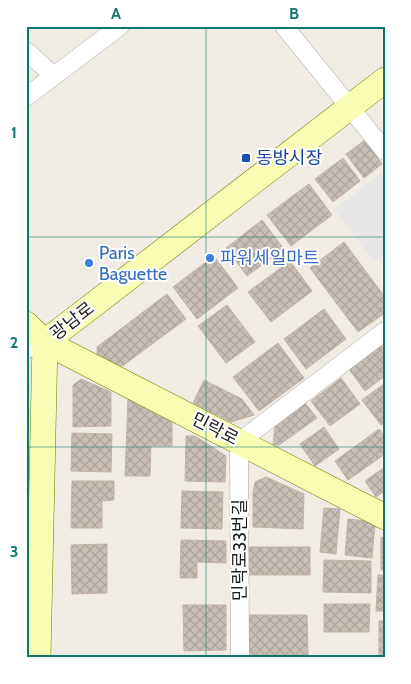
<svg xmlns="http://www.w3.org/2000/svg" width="411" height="684" viewBox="0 0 411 684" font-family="Cabin,'Noto Sans KR',sans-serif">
<defs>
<pattern id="building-cross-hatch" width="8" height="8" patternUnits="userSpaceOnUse" patternTransform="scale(1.25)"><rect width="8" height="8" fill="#c8beb6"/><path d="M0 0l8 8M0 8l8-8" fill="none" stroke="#aba39c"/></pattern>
</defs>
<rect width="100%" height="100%" fill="#f0ece3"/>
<path fill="#e6e6e6" d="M385,171V254L374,262L334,209Z"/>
<path fill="url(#building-cross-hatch)" stroke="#c2b2a5" d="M365,140L382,164L364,178L346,154Z
M343,158L360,181L333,202L315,179Z
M309,184L332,215L291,246L267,215Z
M262,220L284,249L247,276L226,248Z
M344,242L385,297V313L358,332L310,268Z
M214,256L238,288L197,319L173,287Z
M290,261L312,291L271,322L248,292Z
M167,294L186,319L121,367L97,357V347Z
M227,305L255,342L226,363L198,326Z
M324,309L346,339L306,369L284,339Z
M278,343L304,378L259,411L233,377Z
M381,345L385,351V376L365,391L349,369Z
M341,378L360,404L330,426L311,401Z
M81,379L111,392V426L73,427V385Z
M204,380L242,399L254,415L231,422L193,403Z
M385,383V423L381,425L362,400Z
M128,399L172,422V446H151L150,476H125Z
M305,403L317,418L279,445H273L275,426Z
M324,427L339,449L315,466L300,444Z
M379,429L385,437V454L348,480L335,461Z
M72,433L112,434L111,472L71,471Z
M186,436H195L226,456L225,482L185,481Z
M385,467V491L376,497L365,481Z
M266,477L304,494L303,529L253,527V493L255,482Z
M72,481H114V500L102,501V528H71Z
M182,491L223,492L222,529L181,528Z
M324,508L340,509L336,554L320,552Z
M348,519L375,522L372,558L345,555Z
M381,537L385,538V570H381Z
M181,540L226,541V563L197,562V578H180Z
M107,544V593L72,594L71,545Z
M247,547H310V575H247Z
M324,560L371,561V593L323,592Z
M378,575H385V611H376Z
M324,604H370L369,632H324Z
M183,605H226V650L184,651Z
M249,615H307L308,655H249Z
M379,621H385V658H379Z"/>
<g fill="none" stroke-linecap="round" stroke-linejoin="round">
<defs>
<path id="street" d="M284,26L385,151
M26,51L54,76
M26,97L120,26
M26,349L45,342
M240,658L239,442L385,331"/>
<path id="secondary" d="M26,324L45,342L385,517
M45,342L385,80
M38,658L45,342"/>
</defs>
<use href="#street" stroke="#a5a5a5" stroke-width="19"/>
<use href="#secondary" stroke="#6b7a00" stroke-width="26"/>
<use href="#street" stroke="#fff" stroke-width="18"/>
<use href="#secondary" stroke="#f9fdb4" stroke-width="25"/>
</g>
<path fill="none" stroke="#0f766e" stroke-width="1" stroke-opacity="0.55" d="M206,26V658M26,237H385M26,447H385"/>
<rect fill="#1a4fb4" stroke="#fff" stroke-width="2" x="241" y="153" width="10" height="10" rx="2.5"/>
<g fill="#3f7fe0" stroke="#fff" stroke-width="2">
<circle cx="210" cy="258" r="5"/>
<circle cx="89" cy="263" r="5"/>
</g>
<g text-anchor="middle" stroke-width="4" stroke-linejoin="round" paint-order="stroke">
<g font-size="18" fill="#164399" stroke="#fff" text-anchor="start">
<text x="256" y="164">동방시장</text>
</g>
<g font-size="18" fill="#366cbe" stroke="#fff" text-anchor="start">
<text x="99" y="259">Paris<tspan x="99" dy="21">Baguette</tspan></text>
<text x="220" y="264">파워세일마트</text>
</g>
<g font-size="18" fill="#1e1e1e" stroke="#fff">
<text transform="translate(72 321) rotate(-38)" y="6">광남로</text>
<text transform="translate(215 429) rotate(27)" y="6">민락로</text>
<text transform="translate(240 550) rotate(-90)" y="6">민락로33번길</text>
</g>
</g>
<rect width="411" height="684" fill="none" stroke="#ffffff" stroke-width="55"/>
<rect x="28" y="28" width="356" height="628" fill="none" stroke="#0f766e" stroke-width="2"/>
<g font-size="16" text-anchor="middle" font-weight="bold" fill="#0f766e">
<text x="116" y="19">A</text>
<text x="294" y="19">B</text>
<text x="14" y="138">1</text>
<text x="14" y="348">2</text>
<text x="14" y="557">3</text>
</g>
</svg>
